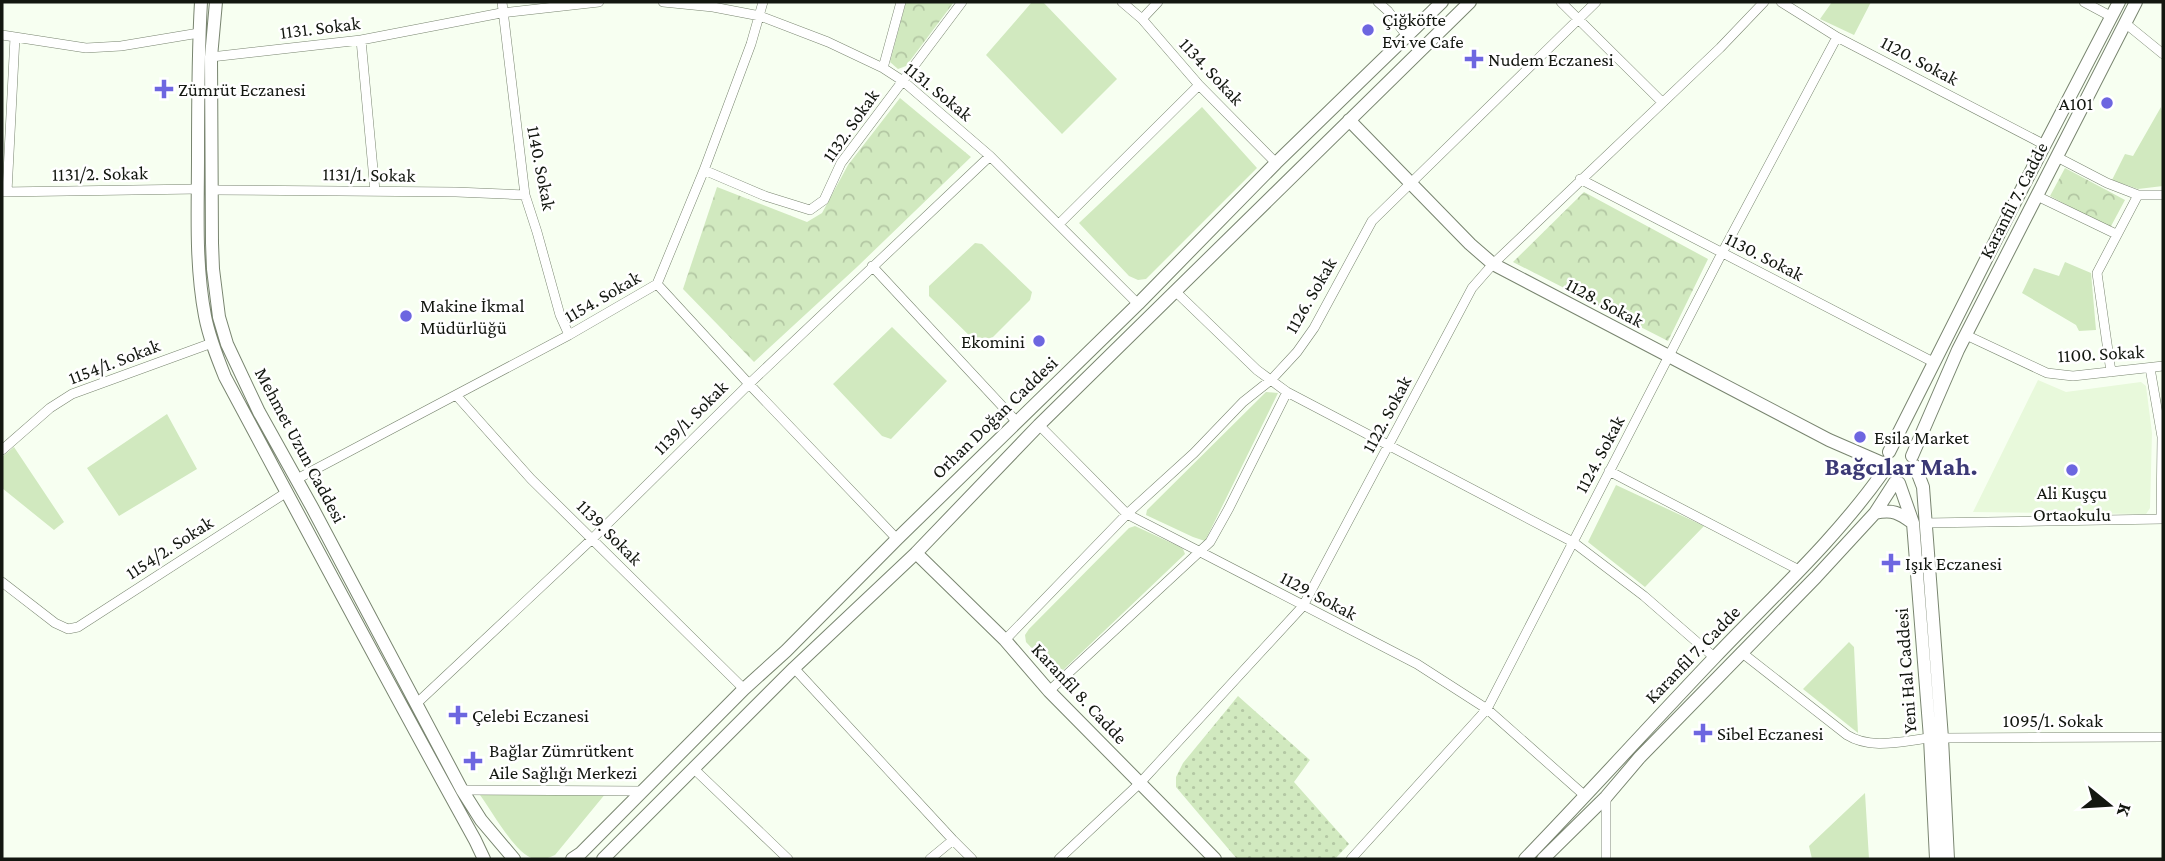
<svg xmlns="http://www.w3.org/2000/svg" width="2165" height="861" viewBox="0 0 2165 861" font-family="'Crimson Pro',serif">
<defs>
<pattern id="forest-crowns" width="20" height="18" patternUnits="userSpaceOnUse" patternTransform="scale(1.75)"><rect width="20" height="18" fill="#d1e9bf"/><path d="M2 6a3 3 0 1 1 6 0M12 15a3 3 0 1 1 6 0" fill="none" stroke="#b3c7a3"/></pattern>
<pattern id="garden-dots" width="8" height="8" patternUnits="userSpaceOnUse" patternTransform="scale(1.75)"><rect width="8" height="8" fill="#d1e9bf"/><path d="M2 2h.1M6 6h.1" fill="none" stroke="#b3c7a3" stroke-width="1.8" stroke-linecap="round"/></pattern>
</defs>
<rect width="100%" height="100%" fill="#f7fff1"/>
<path fill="#e8f9db" d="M2038,380L2066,392L2141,382L2146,386L2152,433L2150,508L2146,514L1973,512Z"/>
<path fill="#d1e9bf" d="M1032,2H1043L1117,79L1062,134L986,55Z
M1832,2H1871L1854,35L1820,19Z
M1202,107L1257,168L1146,279L1138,280L1129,276L1079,223Z
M2161,107L2163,116V186L2138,189L2112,180L2125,154L2133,156Z
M975,243L982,244L1032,292L1030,300L985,345H979L929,296V286Z
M2065,262L2091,273L2096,330L2079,331L2076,325L2022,293L2034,268L2059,276Z
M892,327L947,381L891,439L882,436L833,384Z
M1266,392L1278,393L1205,541L1193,537L1146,515L1147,510Z
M167,414L197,469L119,516L87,468Z
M14,447L64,522L54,530L2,488V457Z
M1616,485L1704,526L1645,587L1588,542Z
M1135,526L1178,546L1183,549L1185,554L1061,672H1054L1026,642L1025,635L1029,629L1129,528Z
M1849,642L1854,647L1858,733L1803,689Z
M606,793L555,855C548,858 541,861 534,859C515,854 492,811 480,795Z
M1865,793L1869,859H1812L1809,846Z"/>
<path fill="url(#forest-crowns)" d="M906,2H954L906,66L898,69L890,62Z
M900,98L971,157L857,267L754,362L683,289L717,187L807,222L822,213L848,165Z
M2065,168L2125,200L2110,228L2050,196Z
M1584,192L1708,259L1668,341L1513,262Z"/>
<path fill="url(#garden-dots)" d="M1238,696L1310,760L1294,782L1349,844L1335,859H1237L1176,787V777L1183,763Z"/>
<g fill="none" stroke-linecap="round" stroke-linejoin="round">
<defs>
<path id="street" d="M502,2L525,195L537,232L560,315L569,335
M663,2L713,7L760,16L828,42L883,68L903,81L990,156L1138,304
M1122,2L1142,19L1199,85L1276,163
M1378,2L1388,11L1407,36
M1561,2L1662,102
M1781,2L1837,37L2045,145
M2084,2L2112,17
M1142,19L1158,2
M2125,23L2163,54
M2,35L86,48L121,46L199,33
M361,40L375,191
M211,57L361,40L501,13L599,2
M883,68L901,2
M2057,157L2107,183L2138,195H2163
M704,170L765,196L810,210L824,200L841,163L962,2
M1580,179L1935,363
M212,190L456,192L525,195
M2,192L198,189
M7,192L15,37
M2037,196L2116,234
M1059,224L1199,85
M872,266L1016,421
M657,284L749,384L897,539
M1175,291L1257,370L1287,392L1573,542L1644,596L1714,657
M1966,335L2047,373L2073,376L2163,366
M2150,368L2162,437L2161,519
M2111,372L2097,273L2138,195
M456,395L531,479L744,689
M1039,425L1127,514L1417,664L1487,709L1584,795
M2,450L50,408L72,394L212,343
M1609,471L1799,570
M297,479L569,335L657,284L704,170L751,44L763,2
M1925,523L2163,519
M2,582L55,623L68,629L78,627L287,492
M1005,640L1127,514L1194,453L1243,402L1272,379L1297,352L1314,328L1372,221L1596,2
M1741,652L1847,735C1871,750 1902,741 1930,738
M794,668L953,840L972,859
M1049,691L1210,542L1229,508L1287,392
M416,704L592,539L749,384L990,156
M1942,738L2163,737
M693,768L788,859
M462,790L642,791
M1606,797V859
M930,859L953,840
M1059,859L1140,783L1303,606L1472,288L1493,264L1720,48L1764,2
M1351,859L1487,709L1722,253L1837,37"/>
<path id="secondary" d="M201,2C198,53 198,105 198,157C198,210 195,263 205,316C209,337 217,357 225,377C308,532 390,687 475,840L484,859
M216,2L211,57L212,243L213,269L219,317L227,344L259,412L313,509L462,790L481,820L514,859
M1349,120L1470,244L1493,264L1829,440L1882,463
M1889,452L2013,206L2119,2
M1912,456L1958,350L2136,2
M1915,466L1923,487L1942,738L1948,859
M1899,483L1913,523L1930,738L1936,859
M1875,513C1893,509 1899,513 1913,523
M916,553L1005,640L1049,691L1215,859
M572,859L581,853L744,689L786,651L897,539L1138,304L1276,163L1442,2
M603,859L794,668L916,553L1039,425L1470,2
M1525,859C1589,793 1651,724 1715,657C1772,597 1835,540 1883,472
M1543,859L1606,797L1640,757L1816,577L1875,513L1895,482"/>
</defs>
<use href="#street" stroke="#798570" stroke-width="10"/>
<use href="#secondary" stroke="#798570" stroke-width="14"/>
<use href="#street" stroke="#fff" stroke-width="9"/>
<use href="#secondary" stroke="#fff" stroke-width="12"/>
</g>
<g fill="#6d66e0" stroke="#fff" stroke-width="2.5">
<circle cx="1368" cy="30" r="7"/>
<path d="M1470.5 48.5h7v7h7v7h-7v7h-7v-7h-7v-7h7z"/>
<path d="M160.5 78.5h7v7h7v7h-7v7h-7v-7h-7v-7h7z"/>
<circle cx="2107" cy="103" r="7"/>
<circle cx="406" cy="316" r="7"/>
<circle cx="1039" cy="341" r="7"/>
<circle cx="1860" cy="437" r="7"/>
<circle cx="2072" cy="470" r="7"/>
<path d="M1887.5 552.5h7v7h7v7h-7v7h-7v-7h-7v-7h7z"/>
<path d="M454.5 704.5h7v7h7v7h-7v7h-7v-7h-7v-7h7z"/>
<path d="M1699.5 722.5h7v7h7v7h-7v7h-7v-7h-7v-7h7z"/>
<path d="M469.5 750.5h7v7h7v7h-7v7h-7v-7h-7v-7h7z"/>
</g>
<g text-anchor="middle" stroke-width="5" stroke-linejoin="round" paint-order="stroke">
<g font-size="19" fill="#131710" stroke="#fff" text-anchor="start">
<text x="1382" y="26">Çiğköfte<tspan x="1382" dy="22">Evi ve Cafe</tspan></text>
<text x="1488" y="66">Nudem Eczanesi</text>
<text x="178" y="96">Zümrüt Eczanesi</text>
<text x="2093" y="110" text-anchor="end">A101</text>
<text x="420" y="312">Makine İkmal<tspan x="420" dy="22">Müdürlüğü</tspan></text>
<text x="1025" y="348" text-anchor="end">Ekomini</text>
<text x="1874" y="444">Esila Market</text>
<text x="2072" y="499" text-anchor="middle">Ali Kuşçu<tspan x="2072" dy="22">Ortaokulu</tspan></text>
<text x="1905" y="570">Işık Eczanesi</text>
<text x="472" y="722">Çelebi Eczanesi</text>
<text x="1717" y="740">Sibel Eczanesi</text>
<text x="489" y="757">Bağlar Zümrütkent<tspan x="489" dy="22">Aile Sağlığı Merkezi</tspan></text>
</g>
<g font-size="19" fill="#131710" stroke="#fff">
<text transform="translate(320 27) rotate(-7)" y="7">1131. Sokak</text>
<text transform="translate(1920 60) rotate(28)" y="7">1120. Sokak</text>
<text transform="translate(1212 71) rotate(47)" y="7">1134. Sokak</text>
<text transform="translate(939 91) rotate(39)" y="7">1131. Sokak</text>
<text transform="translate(850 125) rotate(-55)" y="7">1132. Sokak</text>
<text transform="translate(542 168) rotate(79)" y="7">1140. Sokak</text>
<text transform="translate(100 173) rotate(-1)" y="7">1131/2. Sokak</text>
<text transform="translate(369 174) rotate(1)" y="7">1131/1. Sokak</text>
<text transform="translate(2013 200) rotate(-63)" y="7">Karanfil 7. Cadde</text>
<text transform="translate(1765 256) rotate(27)" y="7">1130. Sokak</text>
<text transform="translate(1310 295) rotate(-60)" y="7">1126. Sokak</text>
<text transform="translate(602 296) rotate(-30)" y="7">1154. Sokak</text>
<text transform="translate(1605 302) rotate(28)" y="7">1128. Sokak</text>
<text transform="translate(2101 353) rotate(-3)" y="7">1100. Sokak</text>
<text transform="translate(114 361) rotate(-21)" y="7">1154/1. Sokak</text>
<text transform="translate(1386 414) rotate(-62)" y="7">1122. Sokak</text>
<text transform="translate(690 417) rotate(-45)" y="7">1139/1. Sokak</text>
<text transform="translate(994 417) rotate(-44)" y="7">Orhan Doğan Caddesi</text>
<text transform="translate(301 445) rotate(62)" y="7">Mehmet Uzun Caddesi</text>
<text transform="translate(1599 454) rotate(-62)" y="7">1124. Sokak</text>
<text transform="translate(610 532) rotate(45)" y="7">1139. Sokak</text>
<text transform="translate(169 547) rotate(-33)" y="7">1154/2. Sokak</text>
<text transform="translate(1319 595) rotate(28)" y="7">1129. Sokak</text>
<text transform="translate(1692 654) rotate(-46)" y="7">Karanfil 7. Cadde</text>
<text transform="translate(1905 671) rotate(-94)" y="7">Yeni Hal Caddesi</text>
<text transform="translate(1080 693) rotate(47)" y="7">Karanfil 8. Cadde</text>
<text x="2053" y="727">1095/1. Sokak</text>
</g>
<g font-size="26" font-weight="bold" fill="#3b3975" stroke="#fff">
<text x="1901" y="475">Bağcılar Mah.</text>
</g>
</g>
<rect width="2165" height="861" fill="none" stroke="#131710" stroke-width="7"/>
<g transform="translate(2109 805) rotate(108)" stroke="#ffffff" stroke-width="5" paint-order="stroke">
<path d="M0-5L12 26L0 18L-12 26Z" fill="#131710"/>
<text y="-10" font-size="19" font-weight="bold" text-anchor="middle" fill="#131710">K</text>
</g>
</svg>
